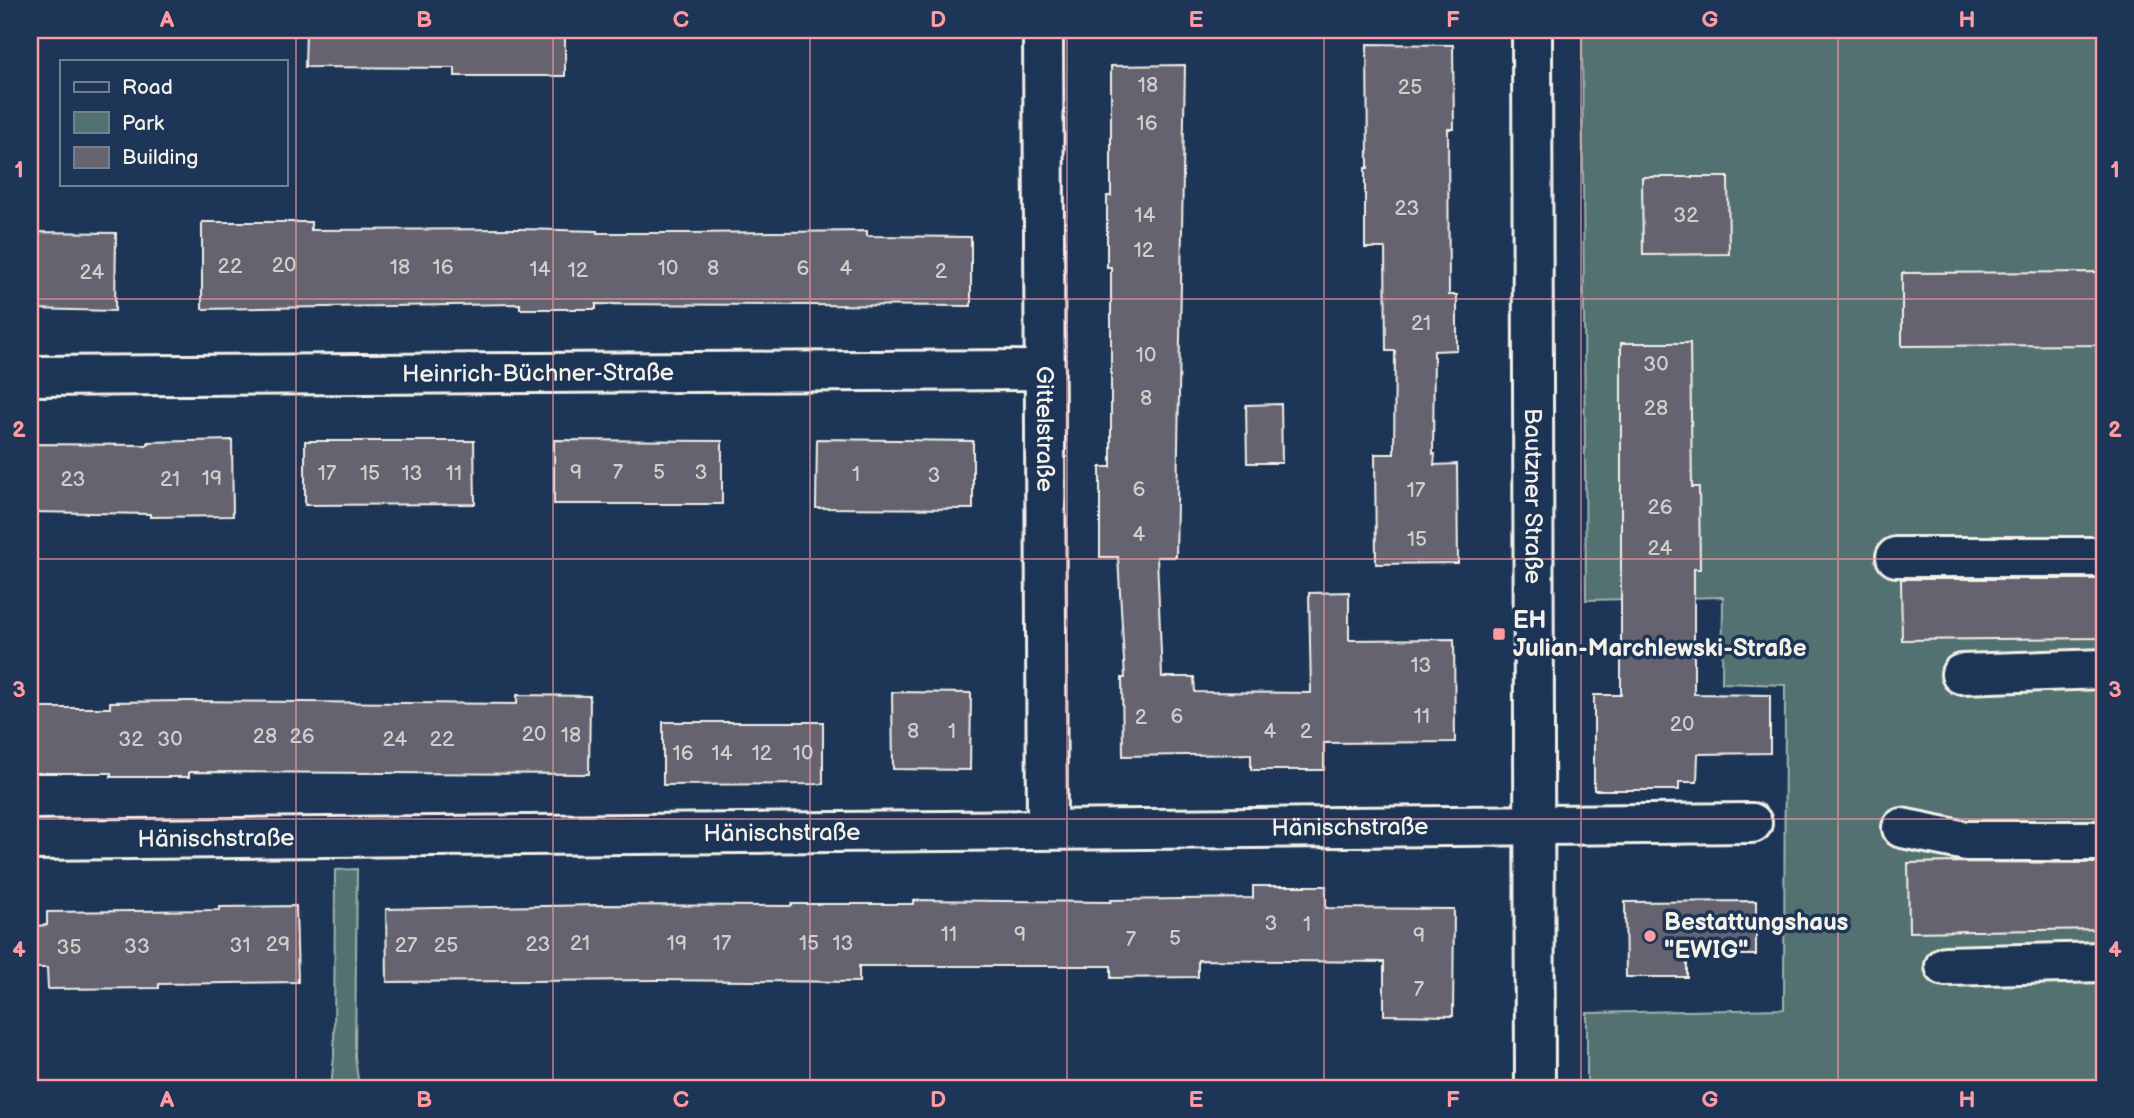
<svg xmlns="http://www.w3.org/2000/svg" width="2134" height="1118" viewBox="0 0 2134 1118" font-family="'Balsamiq Sans',sans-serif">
<rect width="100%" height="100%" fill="#1d3557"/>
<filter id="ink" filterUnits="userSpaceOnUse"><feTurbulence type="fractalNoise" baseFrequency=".0143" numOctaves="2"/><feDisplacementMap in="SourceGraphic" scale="14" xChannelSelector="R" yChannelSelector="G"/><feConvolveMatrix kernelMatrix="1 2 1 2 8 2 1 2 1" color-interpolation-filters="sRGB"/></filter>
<g filter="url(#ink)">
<path fill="#527171" stroke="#a3b1ac" stroke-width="2" d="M1582,30H2104V1088H1587V1013L1784,1009L1785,685L1722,683L1723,597L1586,600Z
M357,869L355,1056L359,1088H331L334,1056L335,870Z"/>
<path fill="#65646f" stroke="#f4f1e8" stroke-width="2" d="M306,30H565V76H455V68L305,67Z
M1367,44L1453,45L1454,129H1448L1449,295H1457V350L1434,351L1433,454H1435L1434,465L1457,464L1458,563L1376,564L1375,454H1394L1395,351H1386L1385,248H1365V168H1368Z
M1185,65L1176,557H1157L1162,677H1194L1195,692L1311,693L1309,593L1349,592V640L1454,639L1455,742L1324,743V770H1251V754L1123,756L1122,678H1125L1118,557H1100V467H1111V267H1107V196H1111V66Z
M1642,177H1728L1729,254L1643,255Z
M202,222H311V230L521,229L597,231V233H690L867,231V236L971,237V306L596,304V309H520V304L202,309Z
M30,232L116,233L115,311L30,309Z
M2104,272V345L1902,346V273Z
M1621,343H1690L1692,487H1699L1700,569H1694V694L1770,695V753L1698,754L1697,782H1679V790H1594V695H1621Z
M1281,404L1282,463H1247L1246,405Z
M817,439L973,441V509L816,508Z
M232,440L233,516L150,517V514L30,512V444L148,445V442Z
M554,440L722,441V504H554Z
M305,441H474L475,504L305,505Z
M1901,579H2104V638L1902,640Z
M892,692L971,693L970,770L893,769Z
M517,695L590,696L589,774L189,772V777H111V773H30V708H110V702L188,701L517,704Z
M663,722H823V784L663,785Z
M1958,862L2104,863V929L1909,932L1908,863Z
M1253,886H1326V908L1454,909L1453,1016L1384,1015V962L1198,960V977L1111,978V966H859V982L656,980L387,982L386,909L600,905L792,906V904H914V900L1111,902V900L1253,898Z
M1756,901V955H1687V977H1626L1625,902Z
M296,906L298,982L159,984V988L48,989L47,968H36L35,926L47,925V912L220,910V907Z"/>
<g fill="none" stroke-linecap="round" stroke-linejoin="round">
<defs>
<g id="minor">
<path id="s1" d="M1043,30L1047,829"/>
<path id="s2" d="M1532,30L1535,1088"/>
<path id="s3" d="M30,376L1045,370"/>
<path d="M1896,557H2104"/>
<path d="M1961,674L2104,669"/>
<path d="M1902,828L1966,841H2104"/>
<path id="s4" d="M30,840L1752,823"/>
<path d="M1945,966L2104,962"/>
</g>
</defs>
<use href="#minor" stroke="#f4f1e8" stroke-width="44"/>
<use href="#minor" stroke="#1d3557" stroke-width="38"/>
</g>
</g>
<path fill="none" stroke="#ff9aa2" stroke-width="2" stroke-opacity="0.55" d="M296,30V1088M553,30V1088M810,30V1088M1067,30V1088M1324,30V1088M1581,30V1088M1838,30V1088M30,299H2104M30,559H2104M30,819H2104"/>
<g fill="#ff9aa2" stroke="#1d3557" stroke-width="2.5">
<rect x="1492" y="627" width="14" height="14" rx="3.5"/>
<circle cx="1650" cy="936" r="7"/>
</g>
<g text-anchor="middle" stroke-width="7" stroke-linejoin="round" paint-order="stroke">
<g font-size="21" fill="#d0ceca">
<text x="1148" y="92">18</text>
<text x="1410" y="94">25</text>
<text x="1147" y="130">16</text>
<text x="1407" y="215">23</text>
<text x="1145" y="222">14</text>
<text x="1686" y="222">32</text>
<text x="1144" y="257">12</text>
<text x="284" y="272">20</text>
<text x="230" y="273">22</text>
<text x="400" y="274">18</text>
<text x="443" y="274">16</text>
<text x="668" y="275">10</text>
<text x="713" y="275">8</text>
<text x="803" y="275">6</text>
<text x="846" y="275">4</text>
<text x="540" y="276">14</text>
<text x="578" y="277">12</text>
<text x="941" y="278">2</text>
<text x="92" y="279">24</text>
<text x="1421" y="330">21</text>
<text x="1146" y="362">10</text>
<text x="1656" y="371">30</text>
<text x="1146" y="405">8</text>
<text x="1656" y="415">28</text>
<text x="576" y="479">9</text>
<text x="618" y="479">7</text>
<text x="659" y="479">5</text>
<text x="701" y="479">3</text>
<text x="327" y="480">17</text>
<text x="370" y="480">15</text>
<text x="412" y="480">13</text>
<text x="454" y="480">11</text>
<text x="856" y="481">1</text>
<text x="934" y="482">3</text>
<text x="212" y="485">19</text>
<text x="73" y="486">23</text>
<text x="170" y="486">21</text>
<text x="1139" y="496">6</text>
<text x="1416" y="497">17</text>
<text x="1660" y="514">26</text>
<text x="1139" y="541">4</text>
<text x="1417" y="546">15</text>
<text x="1660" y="555">24</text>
<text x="1421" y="672">13</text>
<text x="1177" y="723">6</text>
<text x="1422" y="723">11</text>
<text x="1141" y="724">2</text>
<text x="1682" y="731">20</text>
<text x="913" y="738">8</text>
<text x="952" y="738">1</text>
<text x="1270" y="738">4</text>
<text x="1306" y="738">2</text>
<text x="534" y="741">20</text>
<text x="571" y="742">18</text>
<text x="265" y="743">28</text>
<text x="302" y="743">26</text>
<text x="131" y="746">32</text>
<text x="170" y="746">30</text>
<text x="395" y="746">24</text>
<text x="442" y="746">22</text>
<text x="683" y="760">16</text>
<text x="722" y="760">14</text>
<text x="762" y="760">12</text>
<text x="803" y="760">10</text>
<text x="1271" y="930">3</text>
<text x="1307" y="931">1</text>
<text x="949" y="941">11</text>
<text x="1020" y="941">9</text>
<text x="1419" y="942">9</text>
<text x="1175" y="945">5</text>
<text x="1131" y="946">7</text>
<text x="580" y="950">21</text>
<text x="677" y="950">19</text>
<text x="722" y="950">17</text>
<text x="809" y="950">15</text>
<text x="843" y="950">13</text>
<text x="278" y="951">29</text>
<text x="538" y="951">23</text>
<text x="240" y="952">31</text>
<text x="406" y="952">27</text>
<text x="446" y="952">25</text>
<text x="137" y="953">33</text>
<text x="69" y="954">35</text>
<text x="1419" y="996">7</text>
</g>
<g font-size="24" fill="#f4f1e8" stroke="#1d3557">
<text dy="8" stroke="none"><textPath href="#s3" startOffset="508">Heinrich-Büchner-Straße</textPath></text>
<text dy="8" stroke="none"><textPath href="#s1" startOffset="399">Gittelstraße</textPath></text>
<text dy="8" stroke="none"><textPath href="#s2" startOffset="466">Bautzner Straße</textPath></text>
<text dy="8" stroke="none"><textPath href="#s4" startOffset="1320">Hänischstraße</textPath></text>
<text dy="8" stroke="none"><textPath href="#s4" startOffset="752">Hänischstraße</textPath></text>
<text dy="8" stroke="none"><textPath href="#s4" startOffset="186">Hänischstraße</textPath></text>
</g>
<g font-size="24" font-weight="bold" fill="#f4f1e8" stroke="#1d3557" text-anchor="start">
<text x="1513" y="628">EH<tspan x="1513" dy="28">Julian-Marchlewski-Straße</tspan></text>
<text x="1664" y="930">Bestattungshaus<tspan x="1664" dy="28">"EWIG"</tspan></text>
</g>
</g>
<rect width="2134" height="1118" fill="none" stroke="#1d3557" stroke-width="77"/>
<rect x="60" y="60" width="228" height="126" fill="#1d3557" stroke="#738091" stroke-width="2"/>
<rect x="74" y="82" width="35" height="10" fill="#1d3557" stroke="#738091" stroke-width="2"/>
<text x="122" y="94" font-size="21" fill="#f4f1e8">Road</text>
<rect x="74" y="112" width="35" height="21" fill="#527171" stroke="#738091" stroke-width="2"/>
<text x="122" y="130" font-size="21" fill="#f4f1e8">Park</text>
<rect x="74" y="147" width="35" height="21" fill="#65646f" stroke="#738091" stroke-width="2"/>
<text x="122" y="164" font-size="21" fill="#f4f1e8">Building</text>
<rect x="38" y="38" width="2058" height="1042" fill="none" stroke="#ff9aa2" stroke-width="2.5"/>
<g font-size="23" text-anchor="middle" font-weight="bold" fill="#ff9aa2">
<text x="167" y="27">A</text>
<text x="424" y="27">B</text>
<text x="681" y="27">C</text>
<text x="938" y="27">D</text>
<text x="1196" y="27">E</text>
<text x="1453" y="27">F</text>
<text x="1710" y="27">G</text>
<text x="1967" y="27">H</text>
<text x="19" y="177">1</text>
<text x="2115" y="177">1</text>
<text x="19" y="437">2</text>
<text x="2115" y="437">2</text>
<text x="19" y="697">3</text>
<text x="2115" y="697">3</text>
<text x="19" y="957">4</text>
<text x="2115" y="957">4</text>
<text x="167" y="1107">A</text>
<text x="424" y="1107">B</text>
<text x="681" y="1107">C</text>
<text x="938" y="1107">D</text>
<text x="1196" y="1107">E</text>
<text x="1453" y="1107">F</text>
<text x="1710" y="1107">G</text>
<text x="1967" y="1107">H</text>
</g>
</svg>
